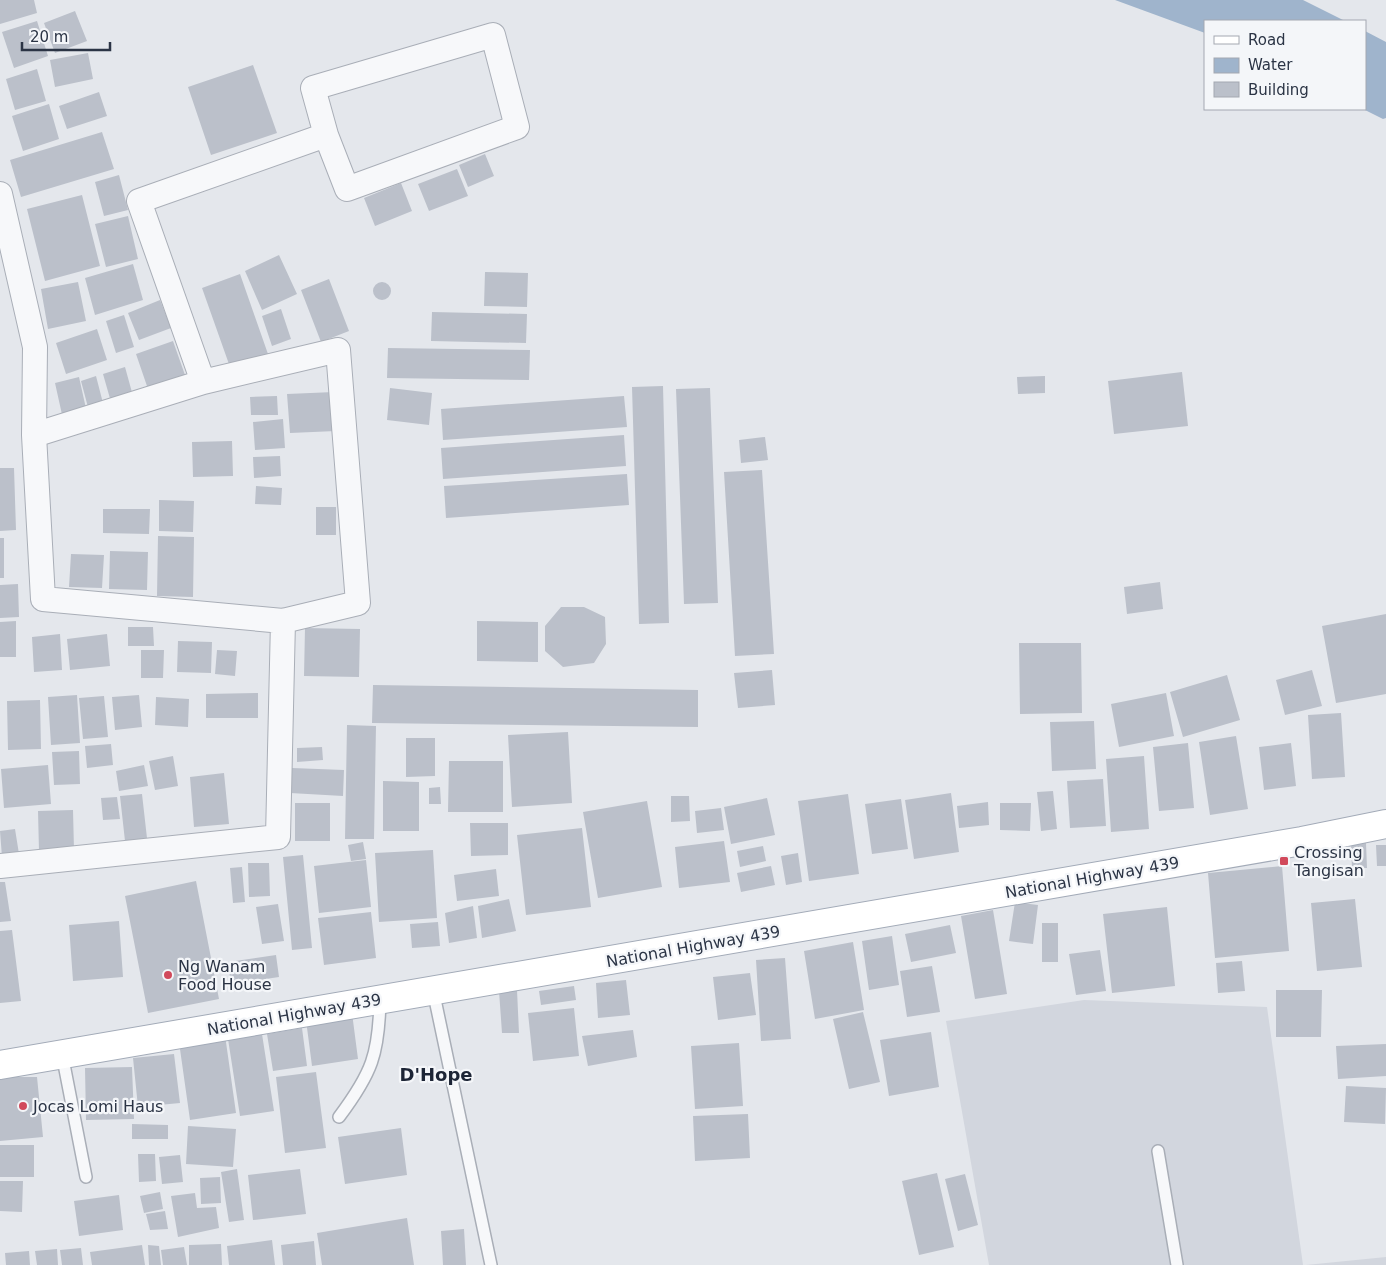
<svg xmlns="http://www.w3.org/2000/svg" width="1386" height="1265" viewBox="0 0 1386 1265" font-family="'DejaVu Sans',sans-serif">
<rect width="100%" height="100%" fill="#e4e7ec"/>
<path fill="#d2d6de" d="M1084,1000L1267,1007L1303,1265H989L946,1021Z
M1386,1257V1265H1306Z"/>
<path fill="#9fb4cc" d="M1115,0H1303L1345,21H1205V33Z
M1365,31L1386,42V118L1383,119L1363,109H1365Z"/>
<path fill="#bbc0ca" d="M0,0H34L37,13L0,24Z
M75,11L87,41L55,53L44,23Z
M37,21L48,56L14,68L2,32Z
M88,53L93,79L55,87L50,60Z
M253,65L277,133L211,155L188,87Z
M37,69L46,101L15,110L6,79Z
M99,92L107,116L67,129L59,106Z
M49,104L59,139L23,151L12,116Z
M102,132L114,169L21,197L10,160Z
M485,154L494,176L468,187L459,165Z
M457,169L468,196L429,211L418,184Z
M119,175L128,210L104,216L95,182Z
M401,183L412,211L375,226L364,198Z
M82,195L100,266L45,281L27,209Z
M128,216L138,259L106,267L95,224Z
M279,255L297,294L262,310L245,271Z
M133,264L143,300L95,315L85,278Z
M485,272L528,273L527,307L484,306Z
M240,274L268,354L230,367L202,288Z
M329,279L349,331L321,342L301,290Z
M373 291a9 9 0 1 1 18 0a9 9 0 1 1-18 0Z
M78,282L86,321L48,329L41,289Z
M160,300L171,328L139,340L128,313Z
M281,309L291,339L272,346L262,316Z
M432,312L527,314L526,343L431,341Z
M124,315L134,347L116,353L106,321Z
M97,329L107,360L66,374L56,343Z
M173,341L185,375L148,389L136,354Z
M388,348L530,350L529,380L387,378Z
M125,367L133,396L111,402L103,374Z
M1182,372L1188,426L1114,434L1108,381Z
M96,376L104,407L89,411L81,381Z
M1045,376V393L1018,394L1017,377Z
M79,377L87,413L63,419L55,383Z
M663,386L669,623L639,624L632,387Z
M390,388L432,393L429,425L387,420Z
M710,388L718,603L684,604L676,389Z
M334,392L336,431L290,433L287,394Z
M277,396L278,415H251L250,397Z
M624,396L627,427L443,440L441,409Z
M283,419L285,448L255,450L253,422Z
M624,435L626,466L443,479L441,448Z
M765,437L768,460L741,463L739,440Z
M232,441L233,476L193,477L192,442Z
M280,456L281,476L254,478L253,457Z
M0,468H14L16,530L0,531Z
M762,470L774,654L735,656L724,472Z
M627,474L629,505L446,518L444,486Z
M256,486L282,488L281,505L255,504Z
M159,500L194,501L193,532L159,531Z
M316,507H336V535H316Z
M103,509H150L149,534L103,533Z
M158,536L194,537L193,597L157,596Z
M0,538H4V578H0Z
M110,551L148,552L147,590L109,589Z
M71,554L104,555L102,588L69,587Z
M1160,582L1163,609L1127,614L1124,587Z
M18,584L19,617L0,618V585Z
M561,607H584L605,617L606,644L594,663L563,667L545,651V626Z
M1386,614V694L1336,703L1322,626Z
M16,621V657H0V622Z
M477,621L538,622V662L477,661Z
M128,627H153L154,646H128Z
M305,628L360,629L359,677L304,676Z
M60,634L62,670L34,672L32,637Z
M107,634L110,666L70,670L67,639Z
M178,641L212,642L211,673L177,672Z
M1019,643H1081L1082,713L1020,714Z
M141,650H164L163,678H141Z
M217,650L237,651L235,676L215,674Z
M772,670L775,705L738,708L734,673Z
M1312,670L1322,706L1285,715L1276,680Z
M1227,675L1240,720L1183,737L1170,692Z
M373,685L698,690V727L372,723Z
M258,693V718H206V694Z
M1166,693L1174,736L1119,747L1111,704Z
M77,695L80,743L51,745L48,697Z
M139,695L142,727L115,730L112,697Z
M104,696L108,737L83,739L79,698Z
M156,697L189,699L188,727L155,725Z
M40,700L41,749L8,750L7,701Z
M1341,713L1345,777L1312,779L1308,715Z
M1094,721L1096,769L1052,771L1050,722Z
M347,725L376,726L374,839H345Z
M568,732L572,803L512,807L508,735Z
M1236,736L1248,809L1210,815L1199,742Z
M406,738H435V776L406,777Z
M1188,743L1194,808L1159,811L1153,747Z
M1291,743L1296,786L1264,790L1259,747Z
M111,744L113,765L87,768L85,746Z
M322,747L323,760L297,762V748Z
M79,751L80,784L54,785L52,752Z
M173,756L178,786L155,790L149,761Z
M1144,756L1149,829L1111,832L1106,759Z
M449,761H503V812H448Z
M48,765L51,804L4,808L1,769Z
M144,765L148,786L119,791L116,771Z
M292,768L344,770L343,796L290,793Z
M224,773L229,824L194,827L190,777Z
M1103,779L1106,826L1070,828L1067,781Z
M383,781L419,782V831H383Z
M440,787L441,804H429V788Z
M1053,791L1057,829L1041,831L1037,792Z
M951,793L959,852L914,859L905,800Z
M142,794L148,847L126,850L120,796Z
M848,794L859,874L809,881L798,801Z
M671,796H689L690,821L671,822Z
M117,797L120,819L103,820L101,798Z
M767,798L775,835L731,844L724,807Z
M901,799L908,849L872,854L865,804Z
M647,801L662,887L598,898L583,812Z
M988,802L989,825L959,828L957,806Z
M295,803H330V841H295Z
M1000,803H1031L1030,831L1000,830Z
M721,808L724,830L697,833L695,811Z
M73,810L74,850L39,851L38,811Z
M470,823H508V855L471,856Z
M582,828L591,907L526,915L517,835Z
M15,829L19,854L2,857L0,831Z
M724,841L730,882L679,888L675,847Z
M363,842L366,859L351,861L348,845Z
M1366,843L1367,868H1352L1351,844Z
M1376,845H1386V866H1377Z
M763,846L766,861L740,867L737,851Z
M433,850L437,918L379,922L375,853Z
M798,853L802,882L786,885L781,856Z
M303,855L312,948L292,950L283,857Z
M366,860L371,907L319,913L314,866Z
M248,863H269L270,896L249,897Z
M771,866L775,885L741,892L737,873Z
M1282,866L1289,951L1215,958L1208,873Z
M242,867L245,902L233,903L230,868Z
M496,869L499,896L457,901L454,875Z
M196,881L219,999L148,1013L125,896Z
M0,882H5L11,921L0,922Z
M509,899L516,931L482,938L478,906Z
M1355,899L1362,967L1317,971L1311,903Z
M1015,902L1038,905L1033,944L1009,941Z
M278,904L284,941L262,944L256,907Z
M473,906L477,938L449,943L445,913Z
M1167,907L1175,986L1112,993L1103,914Z
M993,910L1007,994L975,999L961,916Z
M371,912L376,958L324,965L318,918Z
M119,921L123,977L73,981L69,925Z
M438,922L440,946L412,948L410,924Z
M1042,923H1058V962H1042Z
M950,925L956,953L911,962L905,934Z
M12,930L21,1001L0,1003V931Z
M892,936L899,985L869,990L862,941Z
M853,942L864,1010L815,1019L804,951Z
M1100,950L1106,991L1076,995L1069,954Z
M276,955L279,977L231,984L228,962Z
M785,958L791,1039L761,1041L756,960Z
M1242,961L1245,991L1218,993L1216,963Z
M932,966L940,1012L907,1017L900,971Z
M750,973L756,1015L718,1020L713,977Z
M626,980L630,1015L598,1018L596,983Z
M574,986L576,1000L541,1005L539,991Z
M517,990L519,1033H502L499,991Z
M1276,990H1322L1321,1037H1276Z
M574,1008L579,1056L533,1061L528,1013Z
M863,1012L880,1082L849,1089L833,1019Z
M352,1013L358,1059L312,1066L306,1020Z
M302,1028L307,1066L273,1071L267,1034Z
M633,1030L637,1057L588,1066L582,1036Z
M931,1032L939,1087L889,1096L880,1040Z
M262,1034L274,1111L240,1116L228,1039Z
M225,1035L236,1113L190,1120L179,1042Z
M739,1043L743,1106L695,1109L691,1046Z
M1386,1044V1076L1338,1079L1336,1046Z
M174,1054L180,1103L138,1107L133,1058Z
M132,1067L134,1119L86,1120L85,1068Z
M316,1072L326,1148L285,1153L276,1077Z
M0,1077H37L43,1137L0,1141Z
M1346,1086L1386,1088L1385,1124L1344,1122Z
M748,1114L750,1158L695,1161L693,1116Z
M132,1124L168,1125V1139H132Z
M188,1126L236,1129L233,1167L186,1164Z
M401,1128L407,1175L345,1184L338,1137Z
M0,1145H34V1177H0Z
M138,1154H155L156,1181L139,1182Z
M180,1155L183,1182L162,1184L159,1157Z
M237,1169L244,1220L229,1222L221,1172Z
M300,1169L306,1214L253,1220L248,1175Z
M937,1173L954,1247L919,1255L902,1181Z
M965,1174L978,1225L958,1231L945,1179Z
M220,1177L221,1203L201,1204L200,1178Z
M0,1181H23L22,1212L0,1211Z
M160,1192L163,1209L144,1213L140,1196Z
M195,1193L197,1208L216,1207L219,1228L178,1237L171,1196Z
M119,1195L123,1230L79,1236L74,1201Z
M165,1211L168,1229L150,1230L146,1214Z
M407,1218L414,1265H322L317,1233Z
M464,1229L466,1265H443L441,1231Z
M272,1240L275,1265H229L227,1246Z
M314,1241L316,1265H283L281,1245Z
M221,1244L222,1265H189V1245Z
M142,1245L145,1265H92L90,1252Z
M148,1245L159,1246L161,1265H149Z
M184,1247L187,1265H163L161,1250Z
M81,1248L83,1265H62L60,1250Z
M57,1249L58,1265H37L35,1251Z
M29,1251L30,1265H6L5,1253Z"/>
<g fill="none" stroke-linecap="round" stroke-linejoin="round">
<defs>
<path id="service" d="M433,990L491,1265
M62,1054L86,1177
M339,1117C372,1073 379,1054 380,999
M1158,1151L1177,1265"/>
<path id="minor" d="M0,194L35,347L34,435L203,382L338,350L358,603L283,621L43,599L34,435
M203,382L139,201L326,135L347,189L517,127L493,35L313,88L326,135
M0,866L278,837L283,621"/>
<path id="primary" d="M0,1065L1302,841L1386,824"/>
</defs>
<use href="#service" stroke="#a9aeb7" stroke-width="14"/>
<use href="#minor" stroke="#a9aeb7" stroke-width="26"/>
<use href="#primary" stroke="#a3abb8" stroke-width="30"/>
<use href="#service" stroke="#f7f8fa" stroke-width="11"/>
<use href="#minor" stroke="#f7f8fa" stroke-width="24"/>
<use href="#primary" stroke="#fff" stroke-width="28"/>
</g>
<g fill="#d1495b" stroke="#f4f6f9" stroke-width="2">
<rect x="1279" y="856" width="10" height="10" rx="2.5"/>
<circle cx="168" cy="975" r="5"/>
<circle cx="23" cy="1106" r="5"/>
</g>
<g text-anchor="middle" stroke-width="4.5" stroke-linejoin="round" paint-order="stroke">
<g font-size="16" fill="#2b3445" stroke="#f4f6f9" text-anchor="start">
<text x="1294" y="858">Crossing<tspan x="1294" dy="18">Tangisan</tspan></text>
<text x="178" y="972">Ng Wanam<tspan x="178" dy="18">Food House</tspan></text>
<text x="33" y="1112">Jocas Lomi Haus</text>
</g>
<g font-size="16" fill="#2b3445" stroke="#f4f6f9">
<text transform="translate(1092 877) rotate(-10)" y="6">National Highway 439</text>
<text transform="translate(693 946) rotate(-10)" y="6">National Highway 439</text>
<text transform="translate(294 1014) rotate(-10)" y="6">National Highway 439</text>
</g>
<g font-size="18" font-weight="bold" fill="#1d2536" stroke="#f4f6f9">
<text x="436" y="1081">D'Hope</text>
</g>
</g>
<rect x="1204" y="20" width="162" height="90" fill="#f4f6f9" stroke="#a4a8b1"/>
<rect x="1214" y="36" width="25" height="8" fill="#ffffff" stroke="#a4a8b1"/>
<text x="1248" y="45" font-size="15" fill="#2b3445">Road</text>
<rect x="1214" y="58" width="25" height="15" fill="#9fb4cc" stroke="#a4a8b1"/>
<text x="1248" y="70" font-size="15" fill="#2b3445">Water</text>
<rect x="1214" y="82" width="25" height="15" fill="#bbc0ca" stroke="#a4a8b1"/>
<text x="1248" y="95" font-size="15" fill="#2b3445">Building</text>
<path d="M22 42v8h88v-8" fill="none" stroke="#2b3445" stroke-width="2.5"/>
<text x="30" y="42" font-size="15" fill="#2b3445" stroke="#f4f6f9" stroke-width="4" paint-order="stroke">20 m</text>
</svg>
